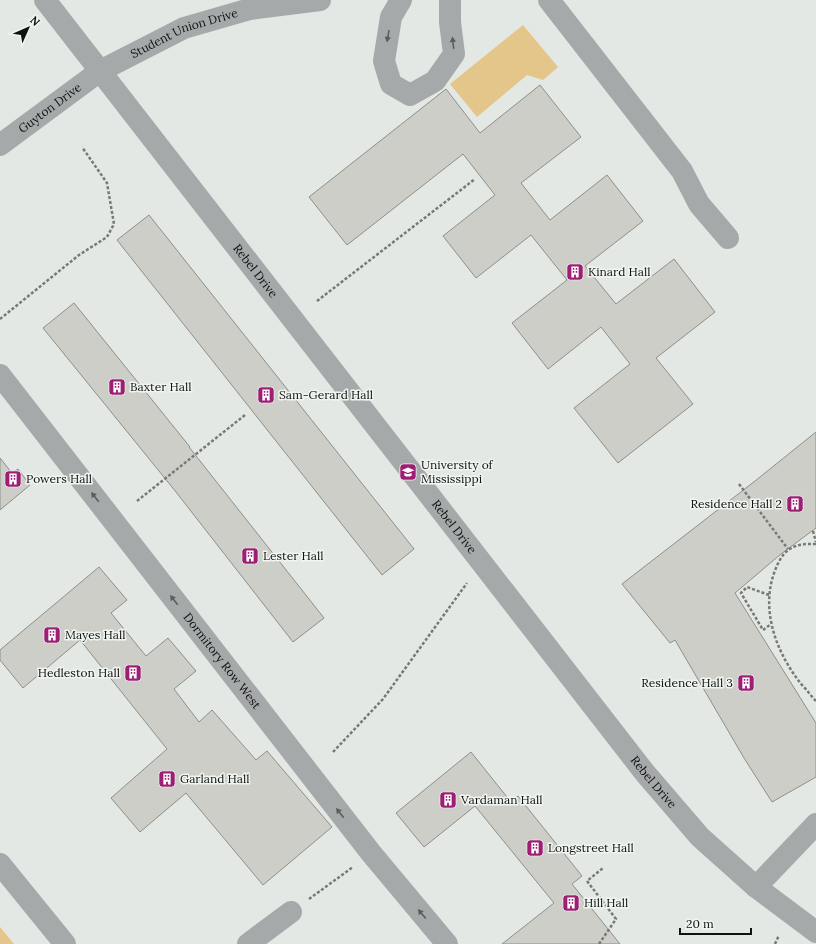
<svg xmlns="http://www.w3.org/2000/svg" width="816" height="944" viewBox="0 0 816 944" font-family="Lora,serif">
<rect width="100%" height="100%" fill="#e3e8e4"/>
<path fill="#e4c58a" d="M523,25L558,67L543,80L527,75L477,117L450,84Z
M0,927L14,944H0Z"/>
<path fill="#cdcec8" stroke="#8e8f8a" d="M540,85L581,137L521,183L550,220L607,175L643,221L585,266L616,304L674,259L715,312L656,358L693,404L618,463L574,408L630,364L601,327L548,369L512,323L567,280L531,235L476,278L443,236L495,195L463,154L347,245L309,197L446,89L480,133Z
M149,215L414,549L382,575L117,240Z
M74,303L190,447H189L324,618L293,642L176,492L43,328Z
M816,432V528L781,554L735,593L816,723V777L772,802L744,758L675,640L670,643L622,584L755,481Z
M0,458L12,473L18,469L30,485L0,510Z
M99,567L127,600L111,613L146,656L168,638L196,671L174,689L199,722L212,710L256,760L267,751L332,827L263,885L186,793L140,832L111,798L167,749L80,640L23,688L0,660V650Z
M471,752L511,802L518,796L582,876L572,884L620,944H502L554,903L475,806L424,847L396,813Z"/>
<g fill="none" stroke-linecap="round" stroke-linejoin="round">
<path stroke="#767976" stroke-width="2.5" stroke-dasharray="3 2" stroke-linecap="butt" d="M317,301L475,179
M0,319L79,255L107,237L114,224L107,183L82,147
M739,484L788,549
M137,501L245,415
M813,531L816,542
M816,544C795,543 784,548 776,568C759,608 776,653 802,685C807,690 811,696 816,701
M769,595L747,587L741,593L763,630L771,624
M333,752L383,699L467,583
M309,899L353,867
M599,944L616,919L587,881L603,868
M775,944L779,935"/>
<g stroke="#a6a9a9" stroke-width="22">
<path id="s1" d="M45,0L645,773L700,837L756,887L816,932"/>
<path d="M401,0L391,17L384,61L391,84L410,95L435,81L454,54L450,22V0"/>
<path d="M549,0L682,171L699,204L728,238"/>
<path id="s2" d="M0,145L100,71L184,28L250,9L320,0"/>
<path id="s3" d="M0,375L371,853L447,944"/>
<path d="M0,864L65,944"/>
<path d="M756,887L816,824"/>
<path d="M248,944L291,912"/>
</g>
</g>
<defs><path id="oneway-solid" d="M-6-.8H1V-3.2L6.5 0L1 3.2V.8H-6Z"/></defs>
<g fill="#5b5e5c">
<use href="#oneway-solid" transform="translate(388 36) rotate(100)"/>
<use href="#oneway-solid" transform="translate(453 43) rotate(-97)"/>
<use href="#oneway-solid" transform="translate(95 497) rotate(-128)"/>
<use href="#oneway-solid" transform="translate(174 600) rotate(-128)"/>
<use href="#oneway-solid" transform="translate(340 813) rotate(-128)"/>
<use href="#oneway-solid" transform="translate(422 914) rotate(-130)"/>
</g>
<defs>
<symbol id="building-square" viewBox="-11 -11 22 22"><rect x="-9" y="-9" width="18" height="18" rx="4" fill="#9c1f74" stroke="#f0f5f1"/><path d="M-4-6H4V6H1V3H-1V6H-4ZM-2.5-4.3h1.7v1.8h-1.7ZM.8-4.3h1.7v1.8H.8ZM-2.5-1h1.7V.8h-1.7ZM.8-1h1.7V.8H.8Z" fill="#fff"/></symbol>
<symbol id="university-square" viewBox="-11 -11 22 22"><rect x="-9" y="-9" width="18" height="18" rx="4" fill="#9c1f74" stroke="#f0f5f1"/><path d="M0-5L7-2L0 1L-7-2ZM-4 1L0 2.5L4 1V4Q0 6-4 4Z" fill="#fff"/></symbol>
</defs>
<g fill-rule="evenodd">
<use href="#building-square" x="565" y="262" width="20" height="20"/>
<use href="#building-square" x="107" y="377" width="20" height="20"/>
<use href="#building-square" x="256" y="385" width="20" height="20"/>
<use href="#university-square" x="398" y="462" width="20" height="20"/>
<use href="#building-square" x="3" y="469" width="20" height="20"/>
<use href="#building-square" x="785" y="494" width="20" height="20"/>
<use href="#building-square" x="240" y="546" width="20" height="20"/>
<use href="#building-square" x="42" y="625" width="20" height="20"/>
<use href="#building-square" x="123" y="663" width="20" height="20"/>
<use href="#building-square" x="736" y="673" width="20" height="20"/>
<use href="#building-square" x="157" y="769" width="20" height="20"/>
<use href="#building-square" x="438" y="790" width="20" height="20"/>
<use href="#building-square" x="525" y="838" width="20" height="20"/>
<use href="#building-square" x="561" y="893" width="20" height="20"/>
</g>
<g text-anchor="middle" stroke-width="3" stroke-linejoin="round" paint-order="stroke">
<g font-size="12" fill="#101210" stroke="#f0f5f1">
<text dy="4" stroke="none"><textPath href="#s2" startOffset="217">Student Union Drive</textPath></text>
<text dy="4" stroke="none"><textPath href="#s2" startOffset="62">Guyton Drive</textPath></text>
<text dy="4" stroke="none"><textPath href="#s1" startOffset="343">Rebel Drive</textPath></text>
<text dy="4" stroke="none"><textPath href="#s1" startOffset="667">Rebel Drive</textPath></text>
<text dy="4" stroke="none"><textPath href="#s3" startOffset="362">Dormitory Row West</textPath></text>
<text dy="4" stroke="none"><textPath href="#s1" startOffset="991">Rebel Drive</textPath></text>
</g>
<g font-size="12" fill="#101210" stroke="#f0f5f1" text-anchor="start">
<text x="588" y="276">Kinard Hall</text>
<text x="130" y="391">Baxter Hall</text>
<text x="279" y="399">Sam-Gerard Hall</text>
<text x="421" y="469">University of<tspan x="421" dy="14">Mississippi</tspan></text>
<text x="26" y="483">Powers Hall</text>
<text x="782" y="508" text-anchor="end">Residence Hall 2</text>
<text x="263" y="560">Lester Hall</text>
<text x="65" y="639">Mayes Hall</text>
<text x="120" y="677" text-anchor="end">Hedleston Hall</text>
<text x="733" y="687" text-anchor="end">Residence Hall 3</text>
<text x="180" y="783">Garland Hall</text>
<text x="461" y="804">Vardaman Hall</text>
<text x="548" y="852">Longstreet Hall</text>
<text x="584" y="907">Hill Hall</text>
</g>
</g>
<g transform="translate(28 28) rotate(45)" stroke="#f0f5f1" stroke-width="3" paint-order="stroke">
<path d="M0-3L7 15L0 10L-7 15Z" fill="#101210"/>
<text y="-6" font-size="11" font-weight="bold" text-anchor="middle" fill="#101210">N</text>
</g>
<path d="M680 928v6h71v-6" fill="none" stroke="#101210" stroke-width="2"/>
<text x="686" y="928" font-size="12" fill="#101210" stroke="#f0f5f1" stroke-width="3" paint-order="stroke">20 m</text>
</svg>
